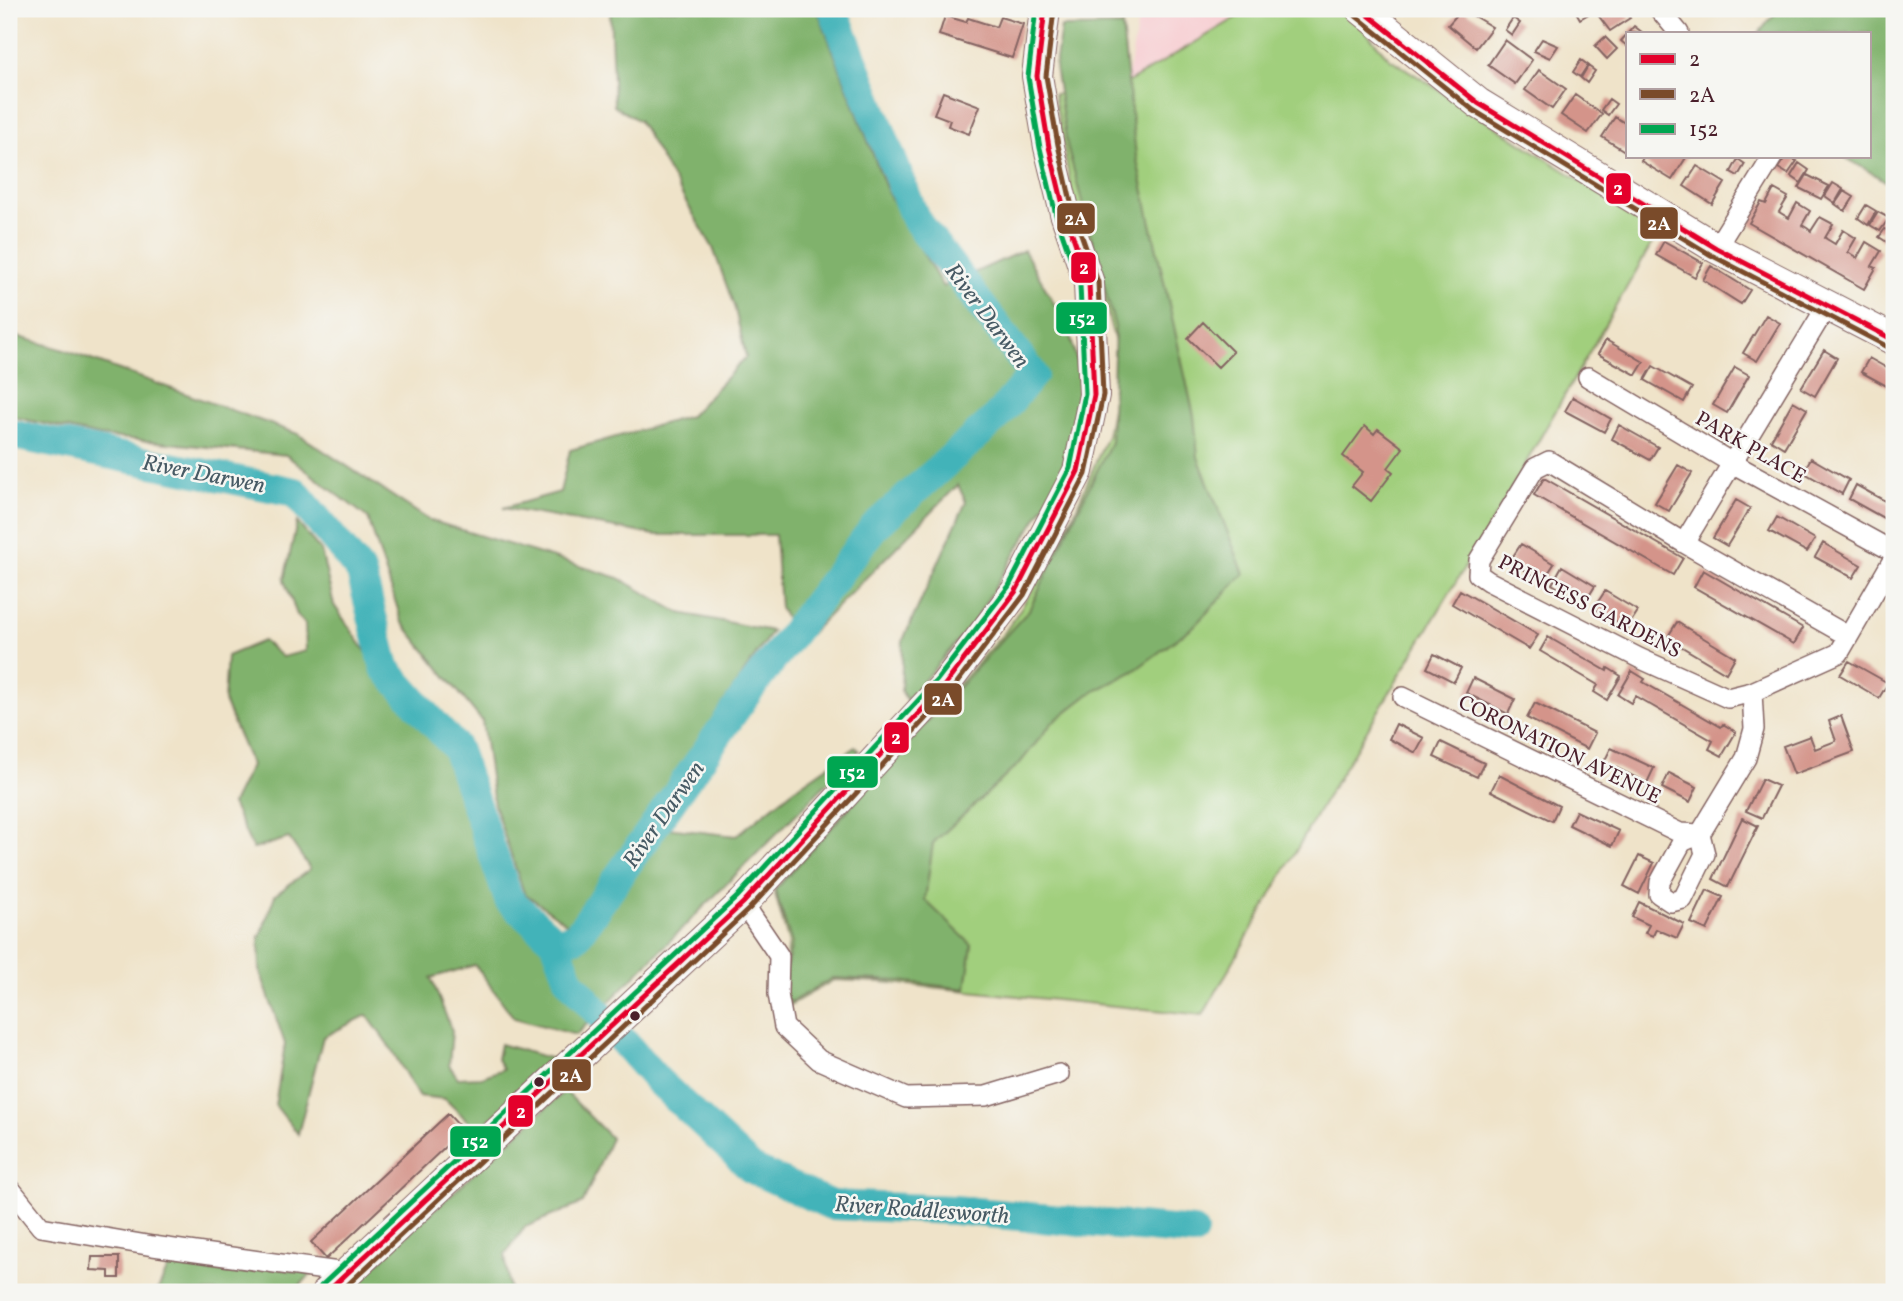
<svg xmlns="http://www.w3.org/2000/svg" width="1903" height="1301" viewBox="0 0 1903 1301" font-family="Vollkorn,serif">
<rect width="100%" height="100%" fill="#f6f6f2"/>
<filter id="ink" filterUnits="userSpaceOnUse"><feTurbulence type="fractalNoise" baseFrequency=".0143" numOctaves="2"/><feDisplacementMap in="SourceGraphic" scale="14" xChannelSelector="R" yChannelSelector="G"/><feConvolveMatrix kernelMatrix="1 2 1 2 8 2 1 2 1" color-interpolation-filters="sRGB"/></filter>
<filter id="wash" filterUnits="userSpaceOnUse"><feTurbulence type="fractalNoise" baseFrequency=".00686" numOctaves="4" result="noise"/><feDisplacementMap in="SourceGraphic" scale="28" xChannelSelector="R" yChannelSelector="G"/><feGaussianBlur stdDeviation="1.57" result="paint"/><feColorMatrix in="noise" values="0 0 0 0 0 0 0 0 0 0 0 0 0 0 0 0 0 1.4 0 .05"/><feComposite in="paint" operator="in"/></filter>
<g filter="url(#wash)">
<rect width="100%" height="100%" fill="#efe3c9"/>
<path fill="#f7cfd3" d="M1140,9H1250L1127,83Z"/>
<path fill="#a1cf7d" stroke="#767754" stroke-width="2" d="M1251,9H1346L1389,58L1659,231L1492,522L1322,805L1203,1015L881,982L834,980L790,1005L779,993L789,944L774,890L1005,632L1038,582L1074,514L1107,436L1115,393V343L1094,258L1072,193L1054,94L1127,83Z"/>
<path fill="#80b26c" stroke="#65684c" stroke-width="2" d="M610,9H817L888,193L943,287L1024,250L1069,330L1085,397L1065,471L972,625L907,700L901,691L903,640L966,502L958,485L800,644L780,608L775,535H655L503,508L560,492L570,450L690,416L746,357L735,309L713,248L639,121L614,106Z
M1773,9H1894V186L1843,156H1870V33H1759L1775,13Z
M1122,26L1136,156L1194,416L1198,457L1244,574L1194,626L1134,671L1089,694L1052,723L1020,763L933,843L925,900L972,945L966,989L899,981L833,978L791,1002L780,993L792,944L775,890L1029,610L1111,442L1115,327L1067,145L1055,66L1061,27Z
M9,334L61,349L298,434L429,520L619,578L680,613L772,631L582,911L569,925L524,893L494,805L482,721L402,622L368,518L286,455L100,436L9,416Z
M297,522L321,551L334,605L389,685L444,746L474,800L504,914L557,951L576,946L667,828L736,836L793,790L855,747L859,751L576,1035L514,1018L475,965L431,978L452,1031L449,1065L458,1078L482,1077L503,1069L497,1059L500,1044L559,1061L477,1130L445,1099L418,1096L392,1050L367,1015L323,1037L298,1134L275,1105L285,1044L260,971L259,940L275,895L310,869L289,838L253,849L232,804L251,765L224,701L227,656L263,641L282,657L306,651L305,624L297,615L284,580Z
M565,1091L611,1138L583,1203L525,1227L505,1255L510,1292H349L402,1239Z
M174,1255L312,1273L294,1292H157Z"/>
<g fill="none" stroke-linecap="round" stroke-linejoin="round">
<path stroke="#42b3b9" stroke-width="30" d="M9,434L295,492L361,572L385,668L456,748L509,900L555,941L576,937L745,696L874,527L996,418L1033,374L915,218L833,9
M555,941L570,981L658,1081L752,1169L831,1205L954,1210L1193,1232"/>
</g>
<g id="blocks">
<path fill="#d4948a" d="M1462,9L1492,27L1476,48L1448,25Z
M1577,9H1590L1592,12L1580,19L1576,12Z
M1598,9H1623L1630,18L1610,31L1595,11Z
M945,16L966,22L968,18L996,27L1000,17L1023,24L1012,58L939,35Z
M1513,18L1520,23L1512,35L1505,30Z
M1634,26L1643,33H1628V47L1621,41Z
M1605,37L1617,49L1607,59L1595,46Z
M1542,39L1558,46L1550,58L1534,51Z
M1505,40L1532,60L1515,84L1488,65Z
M1581,60L1588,65L1580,77L1573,72Z
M1588,66L1595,71L1587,83L1581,78Z
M1539,70L1566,89L1552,109L1525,90Z
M943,92L980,106L969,134L948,126L950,120L934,114Z
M1575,95L1602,114L1588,133L1561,115Z
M1609,99L1616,104L1608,115L1601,110Z
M1615,117L1628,125V153L1602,137Z
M1644,156H1687L1672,180L1641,161Z
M1786,156L1797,161L1788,174L1778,168Z
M1738,159L1745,164L1738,176L1731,172Z
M1799,163L1809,170L1801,183L1791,176Z
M1697,166L1725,183L1712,204L1684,186Z
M1807,175L1829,186L1821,199L1799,188Z
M1833,183L1843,189L1835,203L1825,196Z
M1774,189L1788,197L1779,212L1789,218L1797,203L1810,211L1802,225L1807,228L1811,231L1820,217L1833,224L1825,238L1835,244L1843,230L1856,238L1848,252L1857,258L1866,242L1881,251L1872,266L1876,268L1864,289L1749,223L1761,202L1766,204Z
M1844,191L1854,197L1845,211L1835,204Z
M1866,205L1876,211L1868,225L1858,218Z
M1878,212L1889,218L1880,231L1870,225Z
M1885,229L1894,234L1890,244L1879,237Z
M1664,241L1703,263L1695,277L1656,255Z
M1711,266L1750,290L1741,304L1703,280Z
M1766,315L1780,323L1757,361L1743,353Z
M1203,322L1233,352L1218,367L1188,338Z
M1606,340L1644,362L1636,375L1598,354Z
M1824,350L1837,358L1815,396L1801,388Z
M1869,358L1894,372V390L1861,372Z
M1653,366L1692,388L1684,402L1645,380Z
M1735,367L1749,375L1727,413L1713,405Z
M1573,397L1611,419L1604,432L1565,411Z
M1793,401L1807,409L1784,448L1771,440Z
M1619,425L1658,447L1650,460L1612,439Z
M1365,426L1374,434L1378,429L1403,448L1388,468L1393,472L1371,501L1352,486L1363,472L1343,456Z
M1811,458L1849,480L1842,494L1803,472Z
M1678,465L1692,473L1669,511L1655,503Z
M1544,478L1683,558L1673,575L1534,495Z
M1856,485L1894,506L1887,520L1849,499Z
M1736,500L1750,508L1727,546L1713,538Z
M1777,517L1815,539L1807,552L1769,531Z
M1823,543L1861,565L1853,578L1815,557Z
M1521,544L1554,564L1543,581L1510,561Z
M1562,566L1595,586L1584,604L1552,584Z
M1703,570L1803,628L1794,644L1694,587Z
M1460,590L1538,635L1529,649L1452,604Z
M1605,591L1638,611L1627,628L1594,608Z
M1677,622L1735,657L1726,673L1667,638Z
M1548,637L1607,671L1608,668L1621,676L1607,700L1594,692L1598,685L1540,651Z
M1434,654L1461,668L1454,682L1427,668Z
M1849,661L1888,683L1879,698L1840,675Z
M1632,671L1645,679L1643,682L1721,727L1723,724L1736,732L1722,756L1709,749L1713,741L1635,696L1631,703L1618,695Z
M1473,678L1515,699L1508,714L1466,693Z
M1535,703L1595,733L1587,749L1527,718Z
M1841,716L1854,752L1794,774L1783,746L1810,736L1815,749L1836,741L1829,721Z
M1396,724L1424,738L1416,753L1389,739Z
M1441,742L1484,763L1477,777L1434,757Z
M1611,748L1654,768L1647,783L1604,762Z
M1669,773L1697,787L1690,802L1662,788Z
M1499,775L1559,806L1552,821L1491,791Z
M1762,779L1778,786L1762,818L1746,811Z
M1576,811L1619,831L1612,846L1569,825Z
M1742,818L1758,826L1728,887L1713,879Z
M1639,856L1654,863L1639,894L1624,886Z
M1707,890L1723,897L1707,930L1691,923Z
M1639,902L1684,924L1677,938L1656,929L1653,936L1645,933L1649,925L1632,917Z
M448,1114L463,1130L326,1259L311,1242Z
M92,1257H119V1278H109V1271L91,1270Z"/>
</g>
</g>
<g filter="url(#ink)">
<use href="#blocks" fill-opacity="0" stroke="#846462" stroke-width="2"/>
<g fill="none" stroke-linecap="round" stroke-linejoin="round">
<defs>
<path id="street" d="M1659,9L1679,33
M1716,248L1773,156
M1588,377L1732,463L1894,552
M1684,543L1827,306
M1848,636L1684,543L1549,461L1535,468L1479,560L1478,574L1488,581L1639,658L1728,698L1752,692L1839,653L1894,558
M1403,697L1680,833L1700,834L1705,854L1683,899L1671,902L1659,894L1660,882L1682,842L1700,834L1746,758L1754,729L1752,692
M743,903L779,956L778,994L784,1027L819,1060L906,1098L986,1096L1059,1074
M9,1187L41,1227L153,1246L346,1273"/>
<path id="primary" d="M1361,9L1478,103L1716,248L1894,340
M327,1292L743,903L944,686L1016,591L1078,471L1094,395L1089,283L1065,213L1049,147L1037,76L1045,9"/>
</defs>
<use href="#street" stroke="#846462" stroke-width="22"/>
<use href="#primary" stroke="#846462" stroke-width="32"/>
<use href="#street" stroke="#fff" stroke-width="19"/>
<use href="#primary" stroke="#fff" stroke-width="30"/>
<defs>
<path id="bus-1" d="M1361,9L1478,103L1716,248L1894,340
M327,1292L743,903L944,686L1016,591L1078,471L1094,395L1089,283L1065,213L1049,147L1037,76L1045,9"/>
<path id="bus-2" d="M1356,16L1473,110L1711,255L1890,348
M340,1292L749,909L950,692L1024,595L1086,474L1103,395L1098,282L1073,211L1058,145L1046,76L1054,10"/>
<path id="bus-3" d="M321,1286L737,897L937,680L1009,586L1070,468L1085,394L1080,285L1056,215L1040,148L1028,77L1036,9"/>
</defs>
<use href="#bus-1" stroke="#f6f6f2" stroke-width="10"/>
<use href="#bus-2" stroke="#f6f6f2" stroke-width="10"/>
<use href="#bus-3" stroke="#f6f6f2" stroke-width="10"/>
<use href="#bus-1" stroke="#e4002b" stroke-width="5"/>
<use href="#bus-2" stroke="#7a4b2a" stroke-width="5"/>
<use href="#bus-3" stroke="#00a651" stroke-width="5"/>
</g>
</g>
<g fill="#4a1f2b" stroke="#f6f6f2" stroke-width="2.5">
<circle cx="635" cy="1016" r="6"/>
<circle cx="539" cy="1082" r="6"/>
</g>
<g text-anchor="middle" stroke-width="5" stroke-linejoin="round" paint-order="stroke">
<g font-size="21" fill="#4a1f2b" stroke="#f6f6f2">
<text transform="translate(1751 447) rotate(30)" y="7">PARK PLACE</text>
<text transform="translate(1590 606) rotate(27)" y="7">PRINCESS GARDENS</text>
<text transform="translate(1560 749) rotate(26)" y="7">CORONATION AVENUE</text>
</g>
<g font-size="23" font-style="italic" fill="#475a64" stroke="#f6f6f2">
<text transform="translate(988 315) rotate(53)" y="8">River Darwen</text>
<text transform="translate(204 473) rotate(11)" y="8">River Darwen</text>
<text transform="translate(663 814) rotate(-55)" y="8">River Darwen</text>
<text transform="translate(922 1209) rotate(4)" y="8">River Roddlesworth</text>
</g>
</g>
<g stroke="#f6f6f2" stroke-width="2.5">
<rect x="1605" y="172" width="27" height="33" rx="7" fill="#e4002b"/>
<rect x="1056" y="202" width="40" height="33" rx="7" fill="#7a4b2a"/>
<rect x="1639" y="206" width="40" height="34" rx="7" fill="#7a4b2a"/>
<rect x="1070" y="251" width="27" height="33" rx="7" fill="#e4002b"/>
<rect x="1055" y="301" width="53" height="34" rx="7" fill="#00a651"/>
<rect x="923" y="682" width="40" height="34" rx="7" fill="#7a4b2a"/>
<rect x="883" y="721" width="27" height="33" rx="7" fill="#e4002b"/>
<rect x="826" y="755" width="53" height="34" rx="7" fill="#00a651"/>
<rect x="551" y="1058" width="41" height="34" rx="7" fill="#7a4b2a"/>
<rect x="507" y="1094" width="27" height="34" rx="7" fill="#e4002b"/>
<rect x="449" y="1125" width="53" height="33" rx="7" fill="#00a651"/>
</g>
<g font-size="19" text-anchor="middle" font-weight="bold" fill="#fff">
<text x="1618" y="195">2</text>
<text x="1076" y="225">2A</text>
<text x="1659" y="230">2A</text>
<text x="1084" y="274">2</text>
<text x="1082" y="325">152</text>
<text x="943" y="706">2A</text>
<text x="896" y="744">2</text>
<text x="852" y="779">152</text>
<text x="571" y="1082">2A</text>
<text x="521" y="1118">2</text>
<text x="475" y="1148">152</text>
</g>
<rect width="1903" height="1301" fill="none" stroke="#f6f6f2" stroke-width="35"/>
<rect x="1626" y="32" width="245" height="126" fill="#f6f6f2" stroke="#b1a0a2" stroke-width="2"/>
<rect x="1640" y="54" width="35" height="10" fill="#e4002b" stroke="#b1a0a2" stroke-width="2"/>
<text x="1689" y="66" font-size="21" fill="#4a1f2b">2</text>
<rect x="1640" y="89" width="35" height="10" fill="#7a4b2a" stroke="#b1a0a2" stroke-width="2"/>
<text x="1689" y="102" font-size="21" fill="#4a1f2b">2A</text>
<rect x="1640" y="124" width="35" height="10" fill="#00a651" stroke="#b1a0a2" stroke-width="2"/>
<text x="1689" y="136" font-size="21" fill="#4a1f2b">152</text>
</svg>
